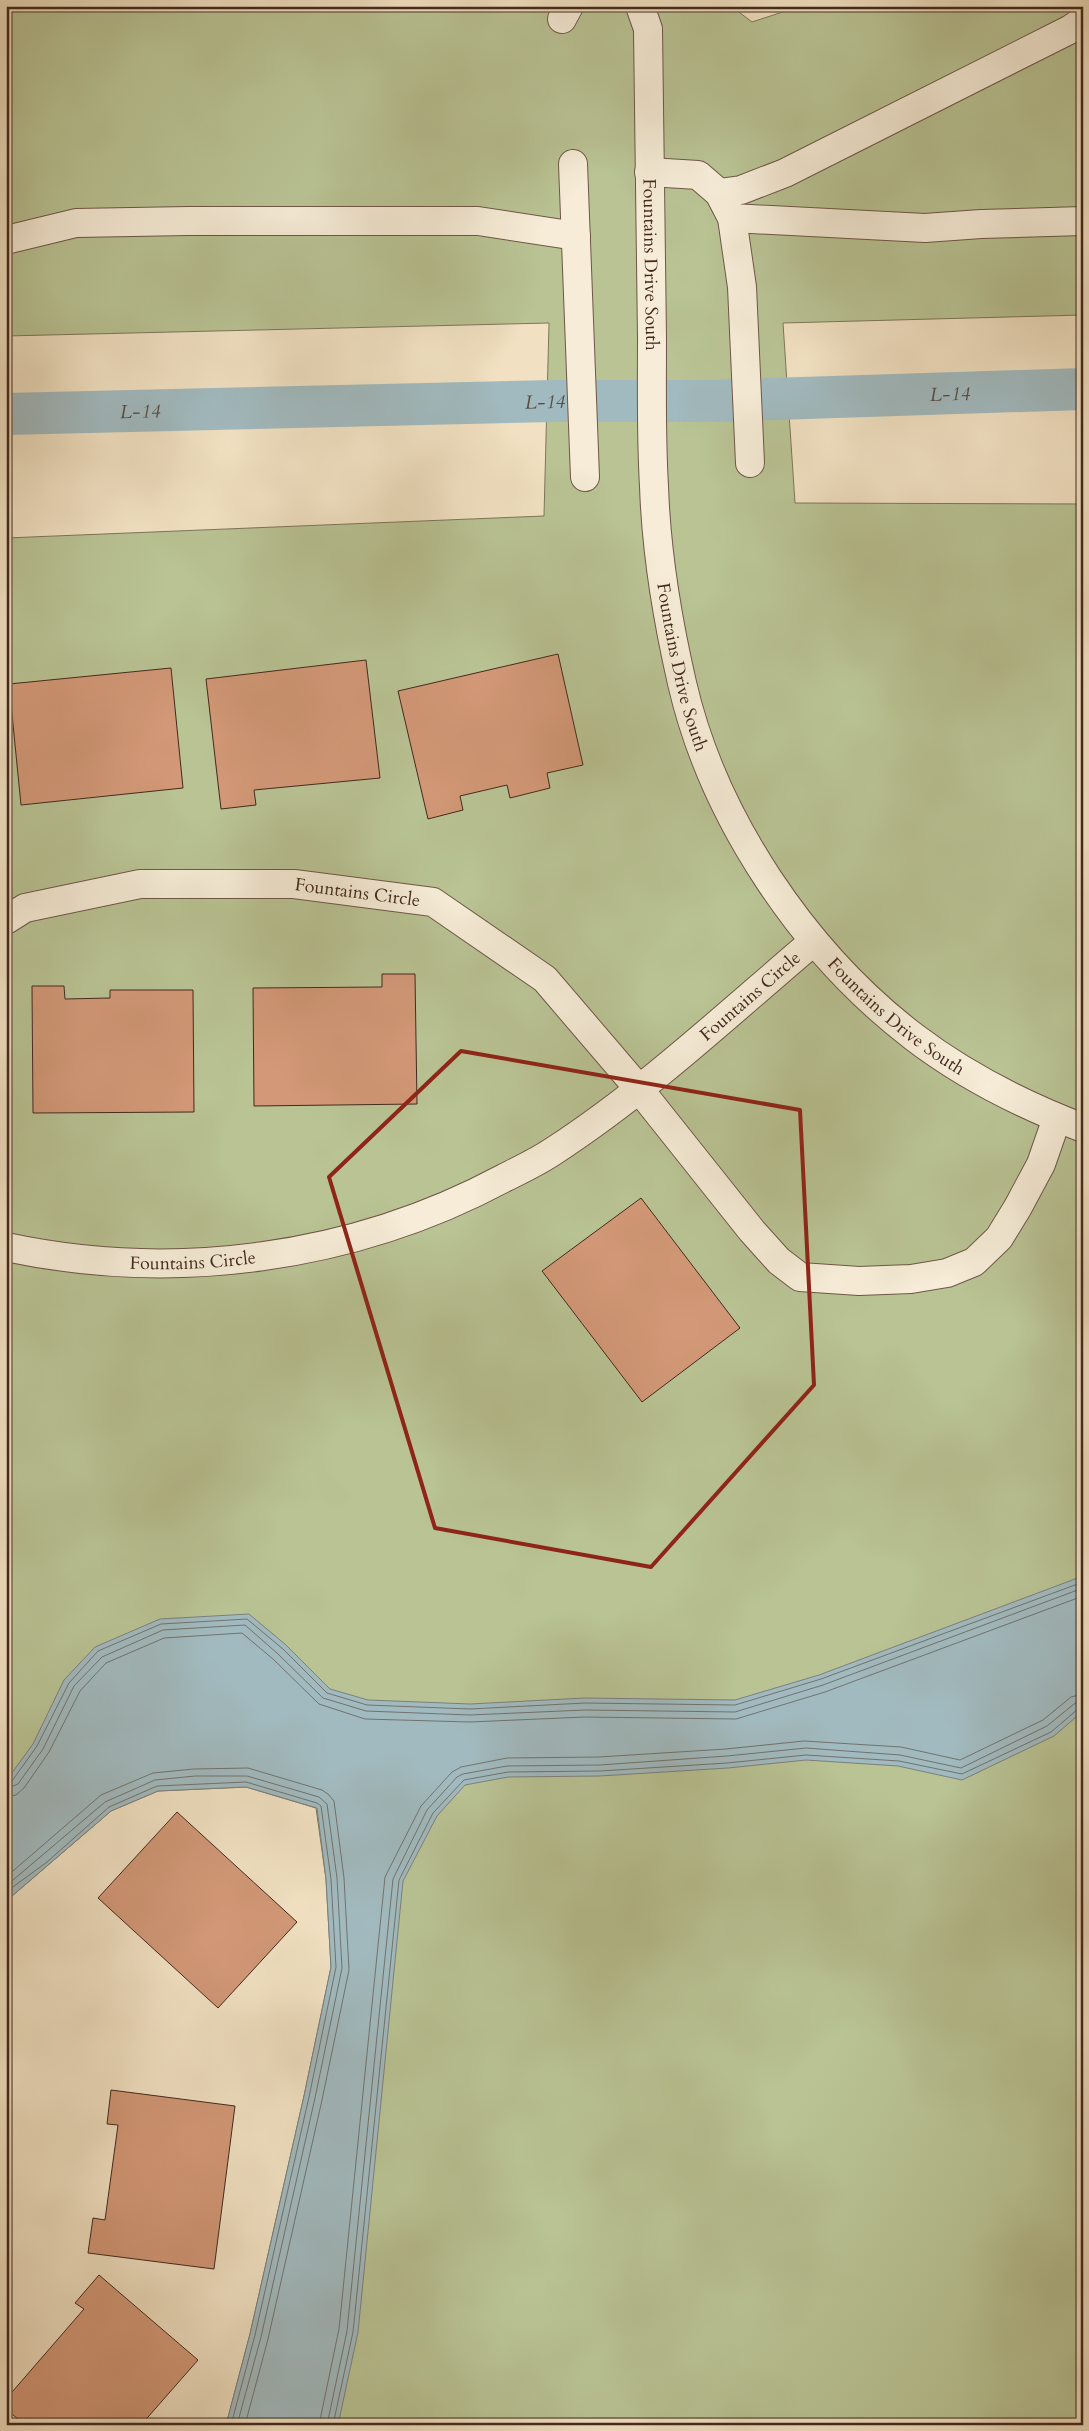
<svg xmlns="http://www.w3.org/2000/svg" width="1089" height="2431" viewBox="0 0 1089 2431" font-family="Cardo,serif">
<rect width="100%" height="100%" fill="#f1e1c2"/>
<filter id="stains"><feTurbulence type="fractalNoise" baseFrequency=".004" numOctaves="4"/><feColorMatrix values="0 0 0 0 .2 0 0 0 0 .09 0 0 0 0 .02 0 0 0 .5 -.17"/></filter>
<radialGradient id="worn" r=".72"><stop offset=".6" stop-color="#630" stop-opacity="0"/><stop offset="1" stop-color="#630" stop-opacity=".3"/></radialGradient>
<path fill="#b9c394" stroke="#7e7659" d="M6,6H731L752,22L801,6H1083V315L783,323L795,503L1083,504V2425H226L250,2334L304,2096L331,1967L326,1879L316,1808L246,1787L158,1791L111,1811L12,1896L6,1897V538L544,516L549,323L6,336Z"/>
<path fill="#a1babf" stroke="#7b807f" d="M1083,1576V1711L1054,1736L962,1780L898,1766L806,1760L728,1768L600,1776L508,1777L465,1785L437,1816L403,1881L358,2332L338,2425H226L250,2334L304,2096L331,1967L326,1879L317,1808L246,1787L158,1791L111,1811L12,1896L6,1897V1781L33,1744L64,1680L95,1647L160,1619L249,1614L286,1645L330,1689L368,1700L470,1704L585,1698L735,1700L819,1675Z"/>
<g fill="none" stroke-linecap="round" stroke-linejoin="round">
<path stroke="#72726e" stroke-width="1" d="M6,1783L12,1781L37,1746L69,1683L98,1651L161,1624L247,1619L283,1649L327,1693L367,1705L470,1709L585,1703L735,1705L821,1679L1083,1582
M6,1789L18,1784L43,1749L74,1686L102,1657L163,1630L245,1625L278,1654L323,1698L366,1711L470,1715L585,1710L735,1712L823,1685L1083,1588
M6,1797L16,1795L24,1788L49,1752L80,1691L106,1663L164,1638L242,1633L273,1659L319,1704L365,1719L470,1722L585,1717L736,1719L825,1692L1083,1596
M6,1877L101,1795L153,1773L194,1769L248,1768L322,1790L328,1794L334,1801L344,1878L349,1970L322,2100L268,2339L245,2425
M6,1886L105,1802L155,1780L195,1776H247L319,1797L327,1804L337,1878L342,1968L315,2098L261,2337L237,2425
M6,1892L47,1862L109,1807L157,1786L246,1782L317,1803L321,1806L331,1879L336,1967L309,2097L255,2335L231,2425
M319,2425L339,2329L385,1877L421,1806L452,1772L461,1767L507,1758L599,1757L726,1749L804,1741L901,1747L960,1760L1043,1720L1071,1697L1083,1694
M327,2425L347,2331L393,1879L427,1810L457,1777L463,1774L507,1766L600,1765L727,1756L806,1748L900,1755L961,1768L1047,1726L1074,1704L1083,1701
M333,2425L353,2332L399,1880L433,1813L464,1780L508,1772L600,1771L727,1763L806,1755L899,1761L962,1774L1051,1732L1078,1709L1083,1707"/>
<path stroke="#a1babf" stroke-width="42" id="s1" d="M6,414L553,401H712L1083,389"/>
</g>
<path fill="#d29877" stroke="#43291e" d="M558,654L583,765L547,773L550,788L510,798L507,785L460,796L463,810L428,819L398,691Z
M366,660L380,778L254,790L256,805L221,809L206,679Z
M171,668L183,788L21,805L9,684Z
M382,974H415L417,1104L254,1106L253,988L382,987Z
M32,986H64L65,999L110,998V990H193L194,1112L33,1113Z
M641,1198L740,1328L642,1402L542,1271Z
M177,1812L297,1922L218,2008L98,1898Z
M111,2090L235,2106L214,2269L88,2253L93,2218L105,2220L118,2125L107,2124Z
M99,2275L198,2360L141,2425H25L6,2409V2399L84,2309L75,2303Z"/>
<g fill="none" stroke-linecap="round" stroke-linejoin="round">
<defs>
<g id="minor">
<path id="s2" d="M640,6L648,29C649,132 650,235 652,338C652,387 651,437 654,486C656,548 668,622 682,683C713,818 804,953 914,1037C965,1076 1023,1105 1083,1128"/>
<path d="M562,19L569,6"/>
<path d="M573,164L585,477"/>
<path d="M649,172L698,175L719,193L732,218L742,287L750,463"/>
<path d="M719,193L741,190L785,173L1069,30L1083,21"/>
<path d="M732,218L925,228L981,224L1083,221"/>
<path d="M6,240L76,223L188,221H478L576,236"/>
<path id="s3" d="M6,920L25,908L140,884H294L433,902L545,979L639,1089L752,1231L779,1261L800,1277L859,1281L911,1279L947,1273L974,1262L999,1238L1018,1207L1041,1164L1057,1118"/>
<path id="s4" d="M6,1247C174,1283 353,1259 504,1178C520,1170 537,1162 552,1152C646,1091 729,1013 814,941"/>
</g>
</defs>
<use href="#minor" stroke="#6e5747" stroke-width="30"/>
<use href="#minor" stroke="#f6ecd7" stroke-width="28"/>
</g>
<path fill="none" stroke="#8f2418" stroke-width="4" stroke-linejoin="round" d="M461,1051L800,1110L814,1385L651,1567L435,1528L329,1177Z"/>
<g text-anchor="middle" stroke-width="4.5" stroke-linejoin="round" paint-order="stroke">
<g font-size="18" fill="#43291e" stroke="#f6ecd7">
<text dy="6" stroke="none"><textPath href="#s2" startOffset="260">Fountains Drive South</textPath></text>
<text dy="6" stroke="none"><textPath href="#s2" startOffset="665">Fountains Drive South</textPath></text>
<text dy="6" stroke="none"><textPath href="#s3" startOffset="358">Fountains Circle</textPath></text>
<text dy="6" stroke="none"><textPath href="#s4" startOffset="820">Fountains Circle</textPath></text>
<text dy="6" stroke="none"><textPath href="#s2" startOffset="1085">Fountains Drive South</textPath></text>
<text dy="6" stroke="none"><textPath href="#s4" startOffset="188">Fountains Circle</textPath></text>
</g>
<g font-size="19" font-style="italic" fill="#5a4d46" stroke="#f6ecd7">
<text dy="7" stroke="none"><textPath href="#s1" startOffset="944">L-14</textPath></text>
<text dy="7" stroke="none"><textPath href="#s1" startOffset="539">L-14</textPath></text>
<text dy="7" stroke="none"><textPath href="#s1" startOffset="134">L-14</textPath></text>
</g>
</g>
<rect width="1089" height="2431" fill="none" stroke="#f1e1c2" stroke-width="25"/>
<rect x="8" y="8" width="1074" height="2416" fill="none" stroke="#43291e" stroke-width="2.5"/>
<rect x="12" y="12" width="1064" height="2406" fill="none" stroke="#43291e"/>
<rect width="100%" height="100%" filter="url(#stains)"/>
<rect width="100%" height="100%" fill="url(#worn)"/>
</svg>
